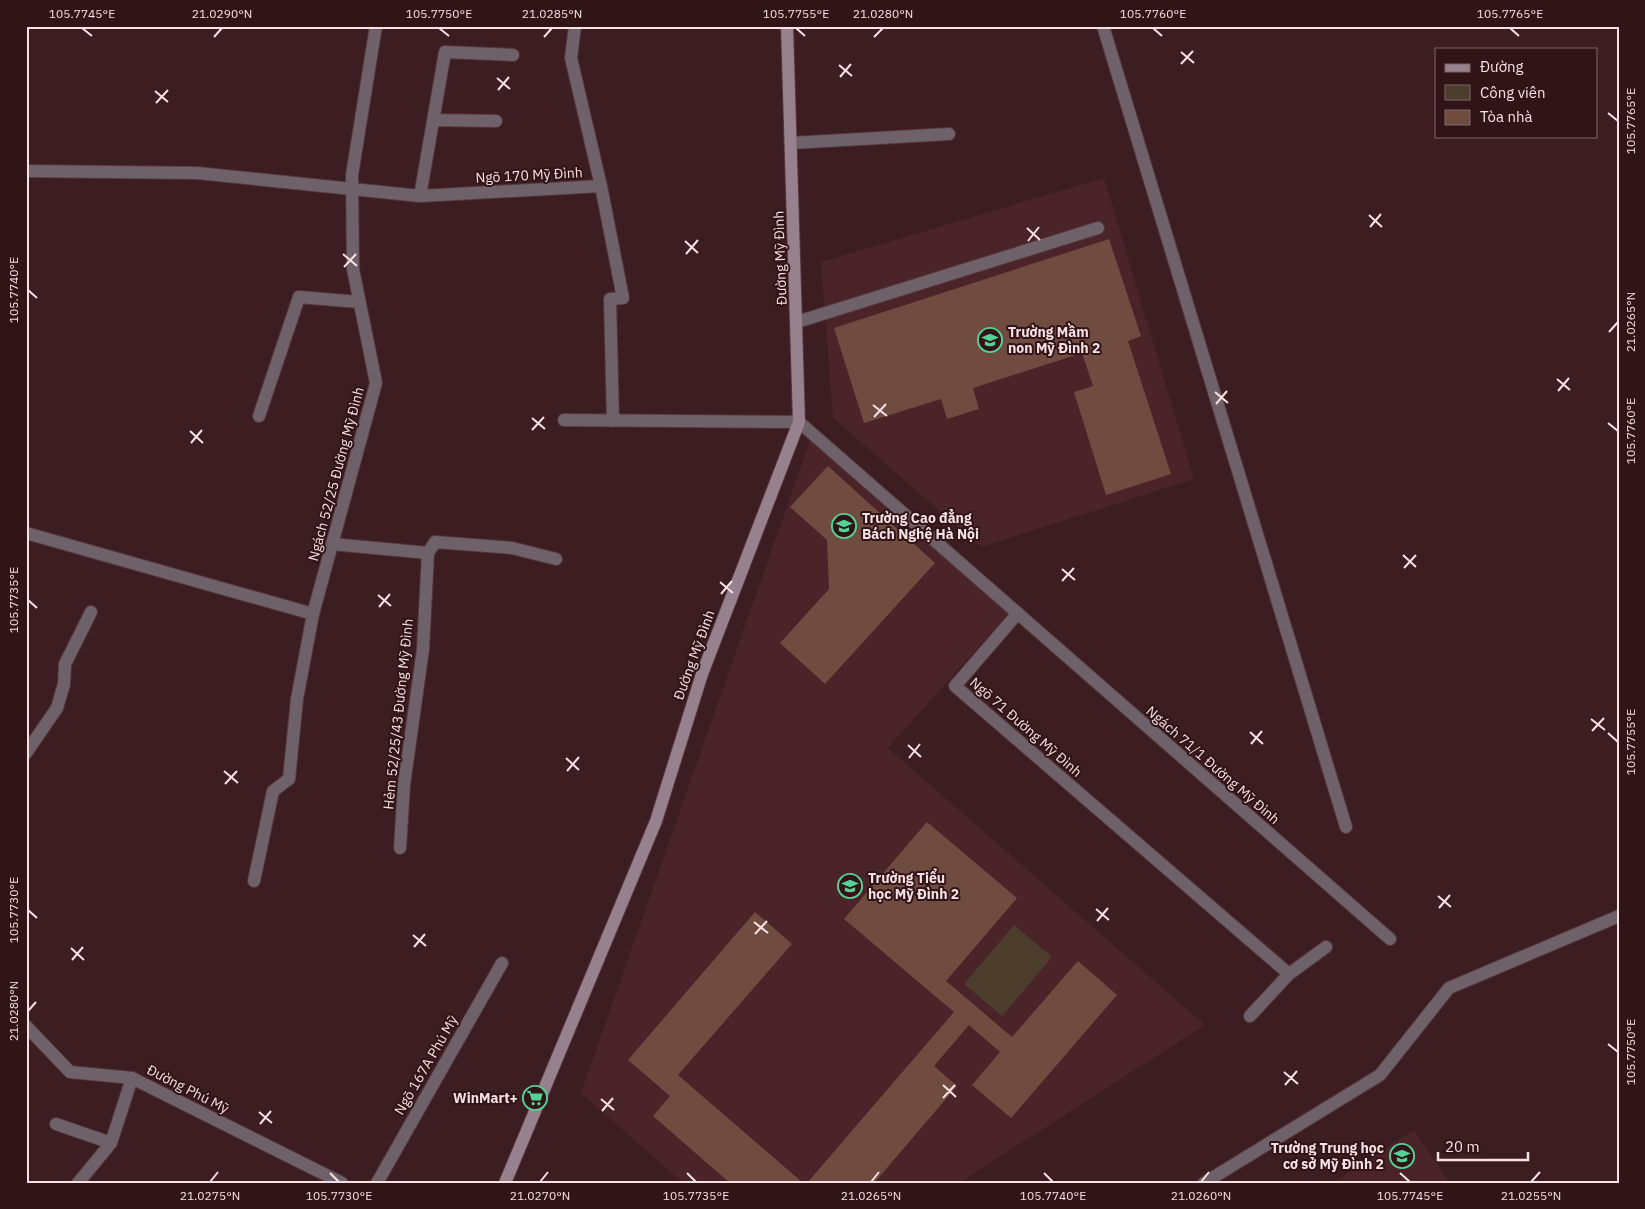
<svg xmlns="http://www.w3.org/2000/svg" width="1645" height="1209" viewBox="0 0 1645 1209" font-family="'IBM Plex Sans',sans-serif">
<rect width="100%" height="100%" fill="#3c1d21"/>
<path fill="#4a2429" d="M1104,178L1194,479L981,547L833,418L821,262Z
M811,438L1008,614L888,748L1205,1025L959,1183H683L581,1093Z
M1414,1130L1450,1183H1333Z"/>
<path fill="#4c3d2c" d="M1014,925L1052,957L1002,1016L964,984Z"/>
<path fill="#6f4c3f" d="M1109,239L1141,336L1128,341L1171,474L1106,495L1074,392L1093,386L1082,353L973,388L979,409L947,419L941,399L864,423L834,328Z
M828,466L935,563L825,684L780,643L829,589L827,540L790,507Z
M927,822L1017,898L946,981L1012,1037L1078,961L1117,995L1011,1118L972,1085L1000,1052L969,1025L934,1066L957,1086L874,1183H807L954,1012L844,919Z
M755,912L792,944L678,1075L803,1183H730L653,1116L670,1096L628,1060Z"/>
<g fill="none" stroke-linecap="round" stroke-linejoin="round">
<defs>
<path id="lane" d="M575,26L571,58L601,186
M433,120L496,121
M791,143L949,134
M26,171L197,173L420,196L601,186L623,298L610,299L613,421
M420,196L445,52L513,55
M797,322L1098,228
M259,416L299,297L359,302
M564,420L799,422L1390,939
M26,533L313,614
M332,544L428,553L435,542L512,548L556,559
M1018,613L955,686L1289,974L1326,947
M26,753L57,708L64,684L65,664L91,612
M400,848L404,785L423,649L428,553
M254,881L273,791L289,779L297,699L313,614L376,383L353,269L352,175L376,26
M1250,1016L1289,974
M56,1124L111,1143
M78,1183L111,1143L132,1078
M377,1183L502,963"/>
<path id="street" d="M1103,26L1346,827
M26,1026L70,1072L132,1078L342,1183
M1204,1183L1380,1075L1449,988L1619,916"/>
<path id="secondary" d="M505,1183L656,821L702,674L799,422L787,26"/>
</defs>
<use href="#lane" stroke="#56383c" stroke-width="14"/>
<use href="#street" stroke="#56383c" stroke-width="14"/>
<use href="#secondary" stroke="#56383c" stroke-width="14"/>
<use href="#lane" stroke="#6f6169" stroke-width="12"/>
<use href="#street" stroke="#6f6169" stroke-width="12"/>
<use href="#secondary" stroke="#97818e" stroke-width="12"/>
</g>
<path fill="none" stroke="#f7e1e3" stroke-width="2" d="M82,28L92,36M439,28L449,36M796,28L805,36M1153,28L1162,36M1510,28L1519,36M214,37L222,28M544,37L552,28M874,37L883,28M1181,52L1194,63M1181,64L1193,51M839,65L852,76M840,77L851,64M497,78L510,89M498,90L509,77M155,91L168,102M156,103L168,90M1608,113L1618,121M1369,215L1382,227M1370,227L1381,214M1027,228L1040,240M685,241L698,253M1028,241L1039,227M343,254L357,266M686,254L698,240M344,267L356,254M28,290L37,298M1609,332L1618,322M1557,379L1570,390M1558,391L1569,378M1215,392L1228,403M1216,404L1227,391M873,405L887,416M874,417L886,404M532,418L545,429M1608,423L1618,431M532,430L544,417M190,431L203,443M191,443L202,430M1403,555L1416,567M1404,568L1416,555M1062,569L1075,580M1062,581L1074,568M720,582L733,593M721,594L732,581M378,595L391,606M28,600L37,608M379,607L390,594M1591,719L1605,730M1592,731L1604,718M1250,732L1263,744M1608,733L1618,742M1251,744L1262,731M908,745L921,757M566,758L579,770M909,758L920,744M224,771L238,783M567,771L579,757M225,784L237,771M1438,896L1451,907M1439,908L1450,895M1096,909L1109,920M28,910L37,918M1097,921L1108,908M754,922L768,933M755,934L767,921M413,935L426,946M414,947L425,934M71,948L84,960M72,960L83,947M28,1011L36,1002M1608,1044L1618,1052M1284,1072L1298,1084M943,1085L956,1097M1285,1085L1297,1071M943,1098L955,1085M601,1099L614,1110M602,1111L613,1098M259,1112L272,1123M260,1124L271,1111M330,1173L339,1182M687,1173L696,1182M1044,1173L1053,1182M1400,1173L1410,1182M210,1182L218,1172M540,1182L548,1172M871,1182L879,1172M1201,1182L1209,1172M1531,1182L1540,1172"/>
<defs>
<symbol id="school-ring" viewBox="-11 -11 22 22"><circle r="9.5" fill="#311418" stroke="#53d396" stroke-width="1.5"/><path d="M0-5L7-2L0 1L-7-2ZM-4 1L0 2.5L4 1V4Q0 6-4 4Z" fill="#53d396"/></symbol>
<symbol id="university-ring" viewBox="-11 -11 22 22"><circle r="9.5" fill="#311418" stroke="#53d396" stroke-width="1.5"/><path d="M0-5L7-2L0 1L-7-2ZM-4 1L0 2.5L4 1V4Q0 6-4 4Z" fill="#53d396"/></symbol>
<symbol id="supermarket-ring" viewBox="-11 -11 22 22"><circle r="9.5" fill="#311418" stroke="#53d396" stroke-width="1.5"/><path d="M-6-5.5h2.5l.6 2H6L4.5 2H-2.5L-4.4-4H-6ZM-1.5 3.2a1.3 1.3 0 1 0 .1 0ZM3 3.2a1.3 1.3 0 1 0 .1 0Z" fill="#53d396"/></symbol>
</defs>
<g fill-rule="evenodd">
<use href="#school-ring" x="976" y="326" width="28" height="28"/>
<use href="#university-ring" x="830" y="512" width="28" height="28"/>
<use href="#school-ring" x="836" y="872" width="28" height="28"/>
<use href="#supermarket-ring" x="521" y="1084" width="28" height="28"/>
<use href="#school-ring" x="1388" y="1142" width="28" height="28"/>
</g>
<g text-anchor="middle" stroke-width="4" stroke-linejoin="round" paint-order="stroke">
<g font-size="14" fill="#f7e1e3" stroke="#311418">
<text transform="translate(529 175) rotate(-3)" y="5">Ngõ 170 Mỹ Đình</text>
<text transform="translate(780 258) rotate(-92)" y="5">Đường Mỹ Đình</text>
<text transform="translate(336 474) rotate(-75)" y="5">Ngách 52/25 Đường Mỹ Đình</text>
<text transform="translate(694 655) rotate(-70)" y="5">Đường Mỹ Đình</text>
<text transform="translate(398 714) rotate(-84)" y="5">Hẻm 52/25/43 Đường Mỹ Đình</text>
<text transform="translate(1026 727) rotate(41)" y="5">Ngõ 71 Đường Mỹ Đình</text>
<text transform="translate(1213 765) rotate(41)" y="5">Ngách 71/1 Đường Mỹ Đình</text>
<text transform="translate(426 1065) rotate(-60)" y="5">Ngõ 167A Phú Mỹ</text>
<text transform="translate(188 1089) rotate(27)" y="5">Đường Phú Mỹ</text>
</g>
<g font-size="14" font-weight="bold" fill="#f7e1e3" stroke="#311418" text-anchor="start">
<text x="1008" y="337">Trường Mầm<tspan x="1008" dy="16">non Mỹ Đình 2</tspan></text>
<text x="862" y="523">Trường Cao đẳng<tspan x="862" dy="16">Bách Nghệ Hà Nội</tspan></text>
<text x="868" y="883">Trường Tiểu<tspan x="868" dy="16">học Mỹ Đình 2</tspan></text>
<text x="518" y="1103" text-anchor="end">WinMart+</text>
<text x="1384" y="1153" text-anchor="end">Trường Trung học<tspan x="1384" dy="16">cơ sở Mỹ Đình 2</tspan></text>
</g>
</g>
<rect width="1645" height="1209" fill="none" stroke="#311418" stroke-width="55"/>
<rect x="1435" y="48" width="162" height="90" fill="#311418" stroke="#806669"/>
<rect x="1445" y="64" width="25" height="8" fill="#97818e" stroke="#806669"/>
<text x="1480" y="72" font-size="15" fill="#f7e1e3">Đường</text>
<rect x="1445" y="85" width="25" height="15" fill="#4c3d2c" stroke="#806669"/>
<text x="1480" y="98" font-size="15" fill="#f7e1e3">Công viên</text>
<rect x="1445" y="110" width="25" height="15" fill="#6f4c3f" stroke="#806669"/>
<text x="1480" y="122" font-size="15" fill="#f7e1e3">Tòa nhà</text>
<path d="M1438 1152v8h90v-8" fill="none" stroke="#f7e1e3" stroke-width="2.5"/>
<text x="1445" y="1152" font-size="15" fill="#f7e1e3" stroke="#311418" stroke-width="4" paint-order="stroke">20 m</text>
<rect x="28" y="28" width="1590" height="1154" fill="none" stroke="#f7e1e3" stroke-width="2"/>
<g font-size="12" text-anchor="middle" fill="#f7e1e3">
<text x="82" y="18">105.7745°E</text>
<text x="222" y="18">21.0290°N</text>
<text x="439" y="18">105.7750°E</text>
<text x="552" y="18">21.0285°N</text>
<text x="796" y="18">105.7755°E</text>
<text x="883" y="18">21.0280°N</text>
<text x="1153" y="18">105.7760°E</text>
<text x="1510" y="18">105.7765°E</text>
<text transform="translate(1631 121) rotate(-90)" y="4">105.7765°E</text>
<text transform="translate(14 290) rotate(-90)" y="4">105.7740°E</text>
<text transform="translate(1631 322) rotate(-90)" y="4">21.0265°N</text>
<text transform="translate(1631 431) rotate(-90)" y="4">105.7760°E</text>
<text transform="translate(14 600) rotate(-90)" y="4">105.7735°E</text>
<text transform="translate(1631 742) rotate(-90)" y="4">105.7755°E</text>
<text transform="translate(14 910) rotate(-90)" y="4">105.7730°E</text>
<text transform="translate(14 1011) rotate(-90)" y="4">21.0280°N</text>
<text transform="translate(1631 1052) rotate(-90)" y="4">105.7750°E</text>
<text x="210" y="1200">21.0275°N</text>
<text x="339" y="1200">105.7730°E</text>
<text x="540" y="1200">21.0270°N</text>
<text x="696" y="1200">105.7735°E</text>
<text x="871" y="1200">21.0265°N</text>
<text x="1053" y="1200">105.7740°E</text>
<text x="1201" y="1200">21.0260°N</text>
<text x="1410" y="1200">105.7745°E</text>
<text x="1531" y="1200">21.0255°N</text>
</g>
</svg>
